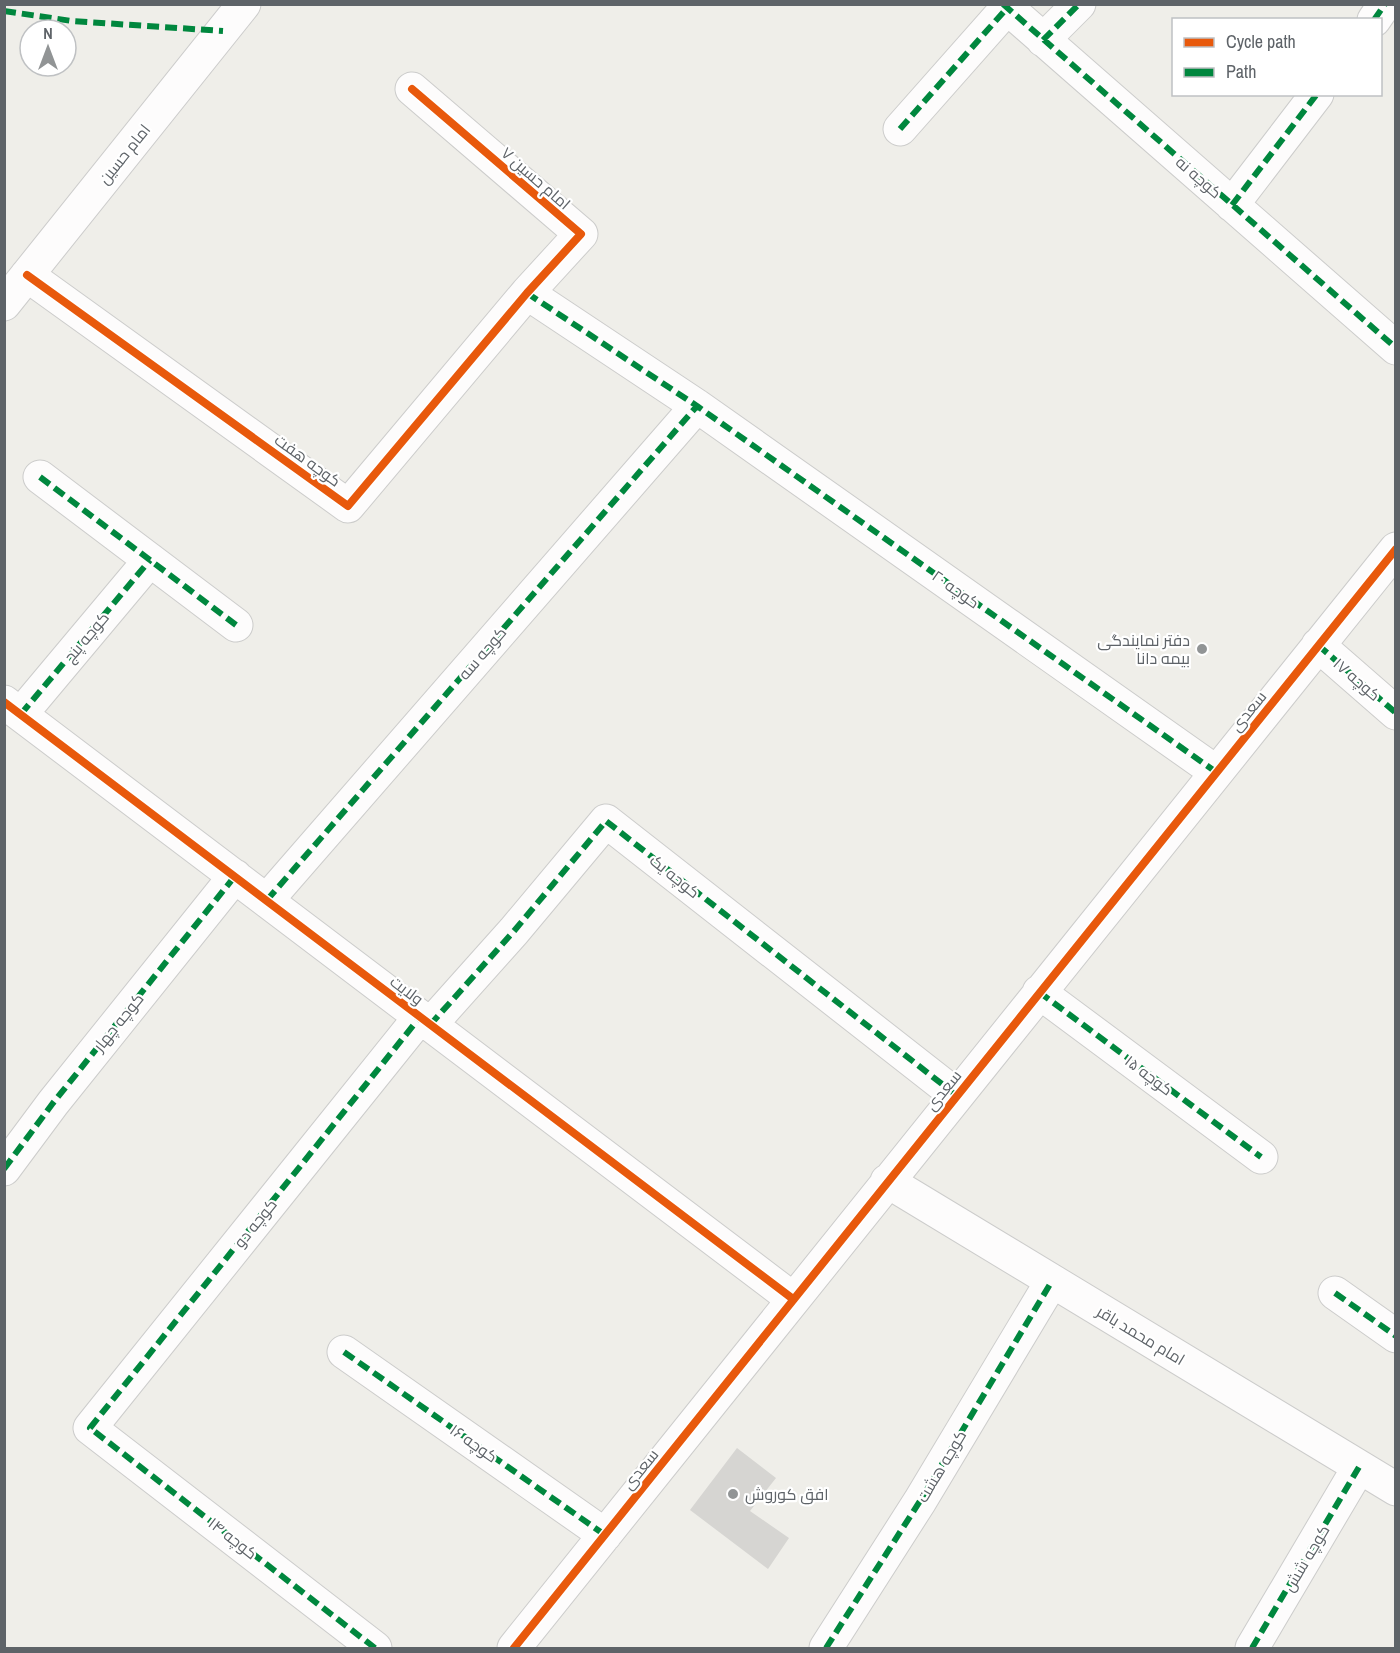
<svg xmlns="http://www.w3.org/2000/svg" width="1400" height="1653" viewBox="0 0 1400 1653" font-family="'Archivo Narrow',Cairo,sans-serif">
<rect width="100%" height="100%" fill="#efeee9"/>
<path fill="#d6d5d2" d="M737,1448L776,1478L750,1511L789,1538L768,1569L690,1510Z"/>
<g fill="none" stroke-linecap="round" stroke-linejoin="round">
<defs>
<path id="minor" d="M1003,4L1396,348
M1374,20L1385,4
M1043,40L1079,4
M900,129L1007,8
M1232,205L1317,94
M27,275L348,506L527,293L581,234L412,89
M527,293L697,406L1216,772
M4,304L244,4
M40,477L236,625
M1318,645L1396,713
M4,702L793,1299
M21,714L150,560
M267,900L697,406
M1039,992L1261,1157
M430,1025L514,931L606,821L956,1095
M4,1169L53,1103L235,876
M887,1181L1396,1489
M1335,1293L1396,1336
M344,1352L605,1535
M375,1648L90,1428L420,1017
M514,1648L1396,549
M826,1648L920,1501L1052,1281
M1252,1648L1359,1467"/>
</defs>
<use href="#minor" stroke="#cccccb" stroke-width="35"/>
<use href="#minor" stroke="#fdfcfc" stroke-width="33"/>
<path stroke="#00873e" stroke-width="6" stroke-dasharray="12 6" stroke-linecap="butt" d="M1003,4L1396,348
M4,11L72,21L223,31
M1374,20L1385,4
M1043,40L1079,4
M900,129L1007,8
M1232,205L1317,94
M527,293L697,406L1216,772
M40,477L236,625
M1318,645L1396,713
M21,714L150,560
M267,900L697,406
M1039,992L1261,1157
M430,1025L514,931L606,821L956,1095
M4,1169L53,1103L235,876
M1335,1293L1396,1336
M344,1352L605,1535
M375,1648L90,1428L420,1017
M826,1648L920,1501L1052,1281
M1252,1648L1359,1467"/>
<defs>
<path id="cycleway" d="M27,275L348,506L527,293L581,234L412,89
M4,702L793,1299
M514,1648L1396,549"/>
</defs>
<use href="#cycleway" stroke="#fff" stroke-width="11"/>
<use href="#cycleway" stroke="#e8590c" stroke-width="8"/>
</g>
<g fill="#919495" stroke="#fff" stroke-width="2">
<circle cx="1202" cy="649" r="6"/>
<circle cx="733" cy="1494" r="6"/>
</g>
<g text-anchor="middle" stroke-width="4.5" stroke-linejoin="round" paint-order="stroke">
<g font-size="16" fill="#5e6368" stroke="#fff">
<text transform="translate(124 154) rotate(-51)" y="6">امام حسین</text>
<text transform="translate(1199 177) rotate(41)" y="6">کوچه نه</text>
<text transform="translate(536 178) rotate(41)" y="6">امام حسین ۷</text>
<text transform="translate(308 460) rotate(36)" y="6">کوچه هفت</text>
<text transform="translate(956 589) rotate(35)" y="6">کوچه ۲۰</text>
<text transform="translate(86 637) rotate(-50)" y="6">کوچه پنج</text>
<text transform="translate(482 653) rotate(-49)" y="6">کوچه سه</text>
<text transform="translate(1357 679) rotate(41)" y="6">کوچه ۱۷</text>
<text transform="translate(1248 711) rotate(-51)" y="6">سعدی</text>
<text transform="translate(675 876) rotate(39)" y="6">کوچه یک</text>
<text transform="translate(407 990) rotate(37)" y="6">ولایت</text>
<text transform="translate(118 1022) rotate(-51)" y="6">کوچه چهار</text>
<text transform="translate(1149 1075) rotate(37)" y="6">کوچه ۱۵</text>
<text transform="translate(943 1090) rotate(-51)" y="6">سعدی</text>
<text transform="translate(255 1223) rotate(-51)" y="6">کوچه دو</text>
<text transform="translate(1141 1335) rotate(31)" y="6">امام محمد باقر</text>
<text transform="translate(474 1443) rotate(35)" y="6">کوچه ۱۶</text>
<text transform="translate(941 1466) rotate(-59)" y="6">کوچه هشت</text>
<text transform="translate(640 1469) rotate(-51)" y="6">سعدی</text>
<text transform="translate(233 1538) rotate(38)" y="6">کوچه ۱۴</text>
<text transform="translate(1306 1558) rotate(-59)" y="6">کوچه شش</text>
</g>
<g font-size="16" fill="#5e6368" stroke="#fff" text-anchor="end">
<text x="1190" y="646">دفتر نمایندگی<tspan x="1190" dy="18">بیمه دانا</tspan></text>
<text x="745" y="1500" text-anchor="start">افق کوروش</text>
</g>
</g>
<rect width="1400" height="1653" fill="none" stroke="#5e6368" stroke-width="12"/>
<rect x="1172" y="18" width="210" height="78" fill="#ffffff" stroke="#bfc1c3" stroke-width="1.5"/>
<rect x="1184" y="38" width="30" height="9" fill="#e8590c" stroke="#bfc1c3" stroke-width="1.5"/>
<text x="1226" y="48" font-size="18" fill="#5e6368">Cycle path</text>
<rect x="1184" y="68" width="30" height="9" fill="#00873e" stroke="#bfc1c3" stroke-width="1.5"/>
<text x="1226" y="78" font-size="18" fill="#5e6368">Path</text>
<g transform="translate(48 48)"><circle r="28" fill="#ffffff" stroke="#bfc1c3" stroke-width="1.5"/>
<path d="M0-4.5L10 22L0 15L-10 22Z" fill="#919495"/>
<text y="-9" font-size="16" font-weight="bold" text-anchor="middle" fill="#5e6368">N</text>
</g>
</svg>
